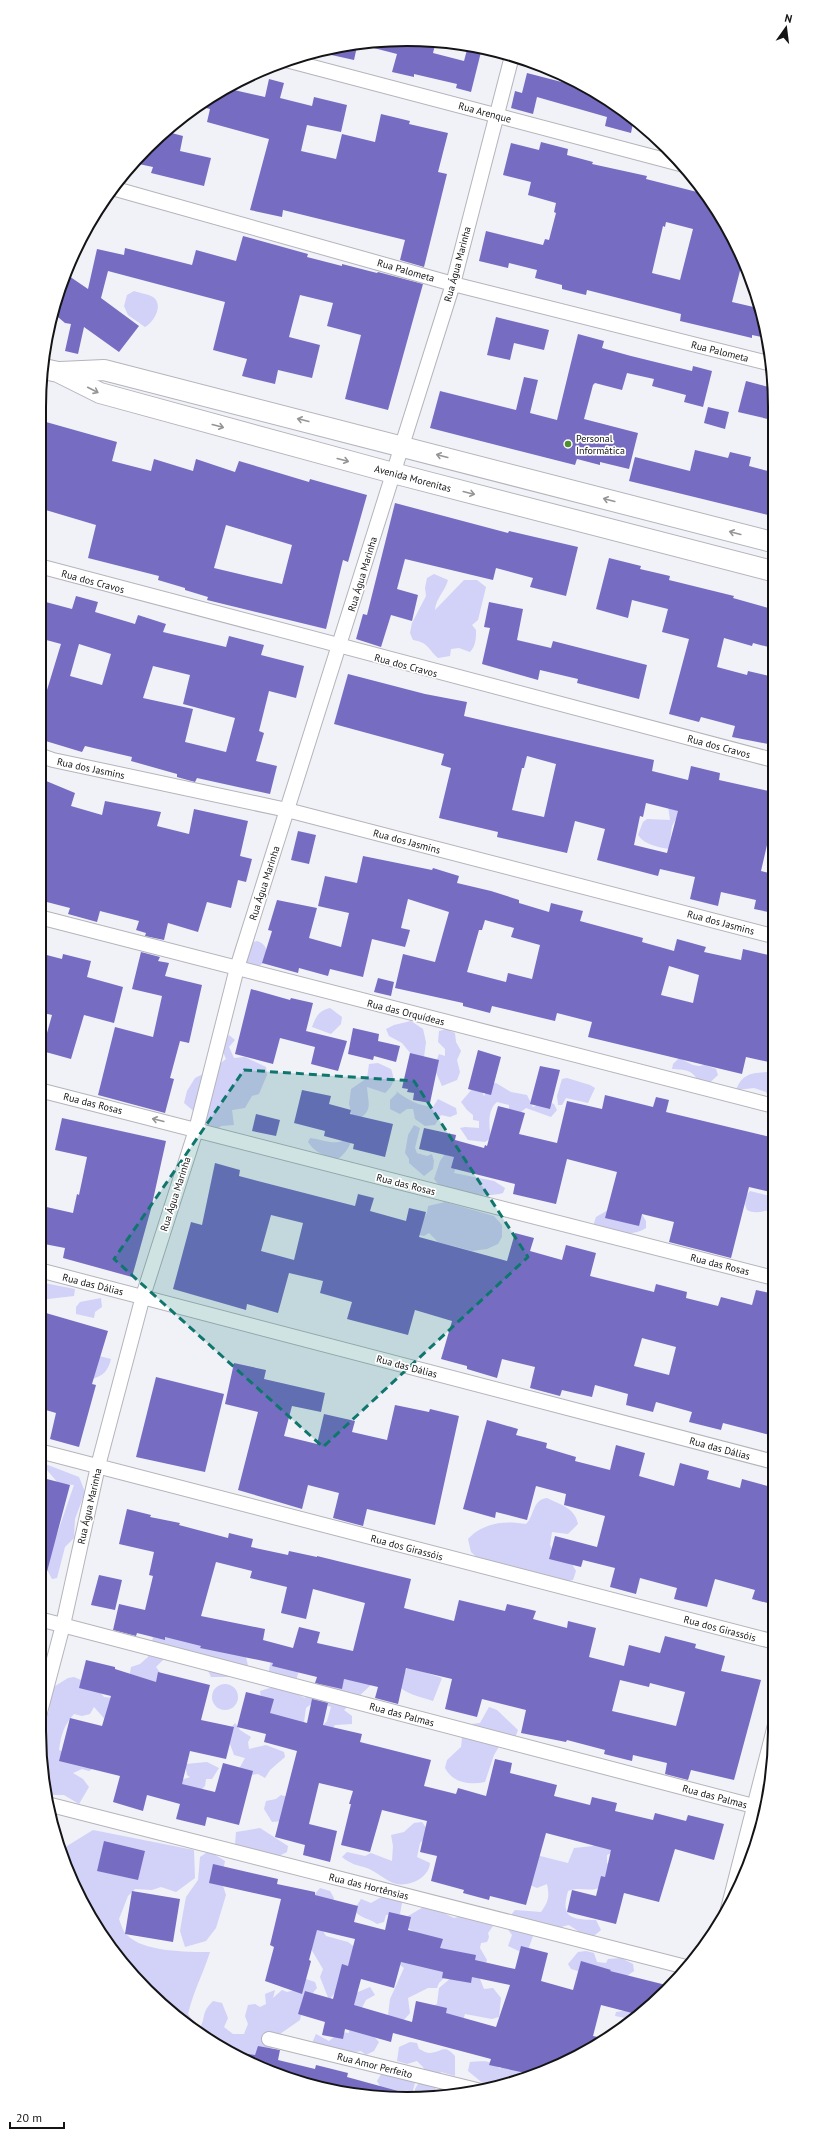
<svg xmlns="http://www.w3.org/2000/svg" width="814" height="2138" viewBox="0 0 814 2138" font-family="'PT Sans',sans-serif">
<rect width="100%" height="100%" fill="#f1f1f8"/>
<path fill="#d2d1f7" d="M134,291C139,293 148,294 153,297C164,305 154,322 145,327L128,315L124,306L127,295Z
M434,574L448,580C445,591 436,598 435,610L464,580H477L486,587L478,620L472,625L476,630C476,639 476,645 470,652L459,648L451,649L450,656L438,658C428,649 428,642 413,640L410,633L412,623L426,596L425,588L427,578Z
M674,801L688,820L676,819L672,826L669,849C658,847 645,845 638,835L643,822L647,819L670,820L668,806Z
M257,941C268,945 267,951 266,961L259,966L247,964L244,961L249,943Z
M330,1008L342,1017L341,1024L331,1034L312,1027C316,1017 318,1011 330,1008Z
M411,1021L423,1029L426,1042L424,1057L415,1059L402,1043L389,1036L386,1029L394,1025Z
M446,1029L455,1033L456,1042L461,1051L457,1060L460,1072L457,1080L442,1086L434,1068L439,1054L445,1056V1049L438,1042L439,1031Z
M229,1035L235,1040L229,1047L234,1058L245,1057L266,1067L267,1075L259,1094L252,1096L245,1108L232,1110L234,1125L221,1126L206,1140L197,1114L184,1103L187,1091L195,1078L213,1069L226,1059C221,1048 222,1044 229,1035Z
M679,1058L693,1065L699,1066L705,1065L716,1069L718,1075L706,1086L698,1082C693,1069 685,1070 672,1069L673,1064Z
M378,1063L391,1069C395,1080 394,1085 385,1093L367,1087C368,1104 374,1110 356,1121C355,1136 350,1150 338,1159C325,1156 315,1153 308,1142L310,1138C322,1139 331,1145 343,1141L352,1116L349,1104L351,1089L367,1078L369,1064Z
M767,1072L773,1077L770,1083L774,1087V1111L766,1092L754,1088L736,1090C742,1074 751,1073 767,1072Z
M567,1078L590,1085L595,1088L588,1103L566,1098L562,1105H558L557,1096L562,1079Z
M496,1083L511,1092L527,1095L533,1107L545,1101L554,1104L557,1110L551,1117L526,1108L517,1115L509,1114V1105L497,1102C487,1110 489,1127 491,1138L485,1142L468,1140L460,1128L465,1127L479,1128V1121L473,1120V1115L467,1110L461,1102L473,1088L479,1086L484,1096L491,1084Z
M396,1091C408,1100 417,1105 433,1107L438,1099L456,1108L457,1114L450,1117L441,1115L435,1125L425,1126L415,1119L413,1109H407L400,1114L390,1109V1100L397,1093Z
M414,1125L420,1128L415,1148L417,1153L427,1156L432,1154L434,1161L433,1169L424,1176L409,1163V1159L405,1153L408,1135Z
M447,1151L457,1155L458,1162L454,1173L494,1181L505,1188L503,1193C483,1199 458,1191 438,1184L434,1179L440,1161Z
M750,1191L774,1197V1210C764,1210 756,1215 747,1210C744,1204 745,1195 750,1191Z
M445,1202L494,1216L502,1225V1237L498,1244L487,1249L472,1251L438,1242L429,1233L424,1236L415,1234L427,1213L428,1206Z
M608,1210L640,1211L646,1221V1228C629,1239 611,1230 593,1226L596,1217Z
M39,1282L75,1289L74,1296L39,1300Z
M101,1298L102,1307L95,1312L94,1318L76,1314V1307L80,1302Z
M99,1356L111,1359C108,1371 103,1376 92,1379Z
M40,1462L79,1477L85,1492L75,1519L74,1538L65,1547L57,1578L52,1579L41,1559L56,1537L74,1485L59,1484Z
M547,1498C561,1505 575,1508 578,1524L568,1534L552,1532L550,1545L552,1549L569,1559L576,1571L573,1580L568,1581L485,1565L471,1552L468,1539C483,1523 504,1520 526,1524C535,1515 532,1500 547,1498Z
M153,1632L245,1652L248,1666L242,1677H211L202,1657L171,1661L164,1659L156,1667L162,1675L158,1687L129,1679L131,1667L140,1664L148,1657C148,1647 154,1642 153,1632Z
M271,1661L299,1670L293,1692L305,1698L321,1675L372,1684L344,1710L352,1716V1724L335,1725L329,1733H317L327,1721L331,1707L315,1701L306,1708L304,1722L300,1727L265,1722L260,1691L273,1687L269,1670Z
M408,1667L442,1678L433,1701C422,1697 403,1694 397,1683Z
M74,1677L95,1686L104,1697L113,1698L110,1725L94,1707L90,1714L82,1716L74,1714C64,1725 61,1735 59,1750L99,1765L89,1771L82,1769L73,1773L83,1779L89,1787L79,1804L64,1795H50L42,1748L43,1742L41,1727L44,1718L49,1712L52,1688L68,1678Z
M212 1697a13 13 0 1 1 26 0a13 13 0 1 1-26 0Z
M489,1707L497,1710L518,1730L515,1738L500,1745L494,1755L485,1782C469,1785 453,1783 445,1768L447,1760L461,1747L462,1738L458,1730L463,1722L471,1724L480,1723Z
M235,1723L240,1730L251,1737L248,1742L249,1749L266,1745L284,1752L285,1757L270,1770L265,1778L258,1774L244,1776L239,1769L245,1758L234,1755L230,1744L229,1730Z
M207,1762L219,1768L212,1779H206L205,1786L196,1795L177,1791L181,1780L190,1777L187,1775L185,1764Z
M281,1795L291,1798L283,1821L272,1822L264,1809L266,1801L276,1799Z
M422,1822L427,1829L428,1836L420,1843L417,1857L430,1863C429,1880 403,1890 389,1881C383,1878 379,1874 373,1871C361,1864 356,1868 342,1857L347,1852L365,1856L371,1853L392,1861L393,1846L391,1835L404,1832L414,1823Z
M260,1828L288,1846L287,1852L275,1858L235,1845L236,1832Z
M93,1830L194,1850L195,1878L176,1892L161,1887L152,1890L135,1889L128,1896L119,1919C121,1924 123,1932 127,1935C143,1952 187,1952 210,1952C203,1974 193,1992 188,2014L193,2021L191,2023L130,1973L88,1915L61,1855L67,1846Z
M603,1832L622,1848L607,1855V1863L615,1869C611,1874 607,1884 601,1887C590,1893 579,1886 568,1891C560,1919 572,1919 596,1920L601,1930L590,1939L569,1925C556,1927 545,1937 533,1936L528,1950L521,1952L508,1946L512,1935L504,1924L515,1910L541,1912C548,1902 550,1897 547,1884L537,1888L525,1883L532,1854L568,1863L574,1848L593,1846Z
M760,1832L745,1873L753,1838Z
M209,1851L225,1861L221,1880L226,1895L216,1928L206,1941L185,1947L180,1931L183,1913L186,1897L198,1880L200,1857Z
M320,1888L330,1891L334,1898L323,1931L326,1936L348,1942L365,1955L329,2000L320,1977L323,1969L302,1934L315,1894Z
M385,1895L397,1896L402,1903L400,1914L386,1915L384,1922L377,1924C369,1918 361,1919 354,1910L361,1899L371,1903Z
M427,1905L454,1918C467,1915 483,1916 493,1926L488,1933L489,1937L487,1942L481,1943L480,1948L487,1960L480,1979L484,1989L493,1988L501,1998L499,2017L492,2019L465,2014L463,2020L430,2008L437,2004L439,1988L452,1977L454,1958L405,1926L408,1916Z
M586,1951L594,1953L597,1962L606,1963L608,1959L621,1958L633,1964L634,1971L624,1978L581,1972L571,1969L568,1964L578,1952Z
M424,1961L448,1974L439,1983L437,1988H428L408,1998L410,2013L404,2020H393L388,2015L390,1999L404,1968L396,1962Z
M306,1979L315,1982L317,1988L304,2003L300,2020L280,2034L279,2043L267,2051L261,2058L247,2057L244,2059L223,2050L199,2030C207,2016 200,2014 213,2001L222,2003L228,2018L224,2027L233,2034H244L248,2024L245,2016L248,2005L255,2004L260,2007L266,2004L265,1994L275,1990L273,1998L282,1990L287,1992L299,1989Z
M649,1983L654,1997L631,2019L615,2016L616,2012L630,2010Z
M370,1987L375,1995L366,2000L359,2013L368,2030L379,2042L374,2051L366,2055L361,2051C352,2053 346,2050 337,2054L312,2043L316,2034L329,2041L340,2032L349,2033L351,1995Z
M410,2042L417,2043L419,2049C422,2050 426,2053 429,2053C442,2053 443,2043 455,2056V2076L441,2072L434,2093L415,2094V2089L425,2072L423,2067L417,2061L407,2064L397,2061L399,2047Z
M510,2056L522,2068L519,2074L530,2076L512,2079L492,2088L485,2085L468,2071L470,2062C483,2061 492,2060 500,2069Z
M383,2071L416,2079L412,2094L376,2095L381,2088L377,2081Z"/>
<path fill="#766dc3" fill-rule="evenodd" d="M431,40L436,41L433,53L464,61L468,46L482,48L471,92L456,88L457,84L414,74V77L392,72L397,54L366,46L367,42Z
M358,42L354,60L318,52L356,43Z
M527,73L581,87L611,101L638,125L633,123L631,133L605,126L607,117L537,97L533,114L511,108L515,91L522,93Z
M269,79L284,83L280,98L312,106L314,97L347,105L341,132L307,125L301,151L336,159L342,134L375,142L381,114L410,121L409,124L448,133L438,172L447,174L424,267L400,260L405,240L283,210L282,217L250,210L269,139L207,122L210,109L198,106L225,88L265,97Z
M164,131L183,136L180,151L211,158L204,186L151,173L153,167L134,163Z
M541,142L568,149L567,155L593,162L592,164L647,176L646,179L701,193L743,259L732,302L758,308L766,338L752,335V338L680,321L681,314L587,290L586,295L562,289V285L535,278L537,270L509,263L508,268L479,261L486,231L543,245L545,239L549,240L556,213L554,212L556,203L528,195L531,182L503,175L511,143L539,150ZM666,222L693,229L680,280L652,273L663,226L665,227Z
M243,236L308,254L307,257L342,266V264L377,273L378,272L423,284L388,410L345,399L361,335L327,326L333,303L300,295L289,337L320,345L312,378L278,370L275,384L242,376L247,359L213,350L225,302L108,271L101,298L139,326L119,352L84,327L78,354L65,351L71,324L65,323L52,312L66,274L88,289L97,249L124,255L125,248L192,265L196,250L236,261Z
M496,317L549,330L544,350L514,343L510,360L487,355Z
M578,334L604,341L602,348L631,356L692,371L693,366L712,371L703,407L684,402L686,395L652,386L654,379L627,373L622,390L595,383L593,385L584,419L638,433L629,469L600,462V465L577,459L575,465L430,428L440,391L516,410L524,377L538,380L530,413L557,420Z
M746,381L772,388V420L738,412Z
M708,407L729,412L725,429L704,423Z
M39,420L117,442L112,461L151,471L154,459L193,471L196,459L235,472L239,461L309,482L310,479L367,495L348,562L343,560L326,629L207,600L208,597L185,590V588L158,580L159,576L88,558L96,525L39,508ZM226,525L292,545L282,584L214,568Z
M695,450L728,458L730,452L751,457L749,466L772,472V516L629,481L635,457L690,471Z
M395,503L508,533L509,531L578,547L566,596L530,587L533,578L496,568L493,580L405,559L397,589L418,595L412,621L391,615L381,647L356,639L363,614L367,615Z
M609,558L641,566L640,569L670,576L669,580L734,596L733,598L772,609V648L753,643L752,646L724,638L717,667L747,675L748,671L773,677V745L732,737L735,726L701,717L699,722L669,714L689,639L662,632L668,609L632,600L628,618L596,609Z
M76,596L98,602L95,612L135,624L138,615L166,624L163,632L226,647L229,636L264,645L261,655L304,666L296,698L269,691L259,731L264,733L256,761L277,766L270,794L197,778L195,782L177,777V774L131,761L132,757L85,746L82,752L39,739V688L47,690L61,644L39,638V611L42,601L72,609ZM79,644L111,654L102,685L70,676ZM153,666L190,675L183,704L235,718L226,752L185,742L193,709L143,698Z
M489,602L523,609L517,640L551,648L553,641L647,665L639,699L577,683L578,679L540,670L538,680L482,664L490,628L484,627Z
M348,674L425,694L467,702L464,716L654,760L652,771L688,780L691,766L720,773L719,780L773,792V819L761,871L773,874V913L754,909L756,900L721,892L718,906L690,899L695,877L660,869L658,876L597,860L605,829L575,821L567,853L497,837L498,832L439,818L451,768L441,765L444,754L334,724ZM527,756L556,764L544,817L512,810L522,768H524ZM646,803L678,811L667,853L634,845L640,816L643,817Z
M39,778L75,793L71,806L102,815L105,801L161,812L157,826L189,834L194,809L248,821L240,856L252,859L246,882L238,880L231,908L207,902L198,932L168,923L164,940L145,936L146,933L136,930L139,921L100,911L97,922L68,914L70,908L39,900Z
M298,831L316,835L309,864L291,860Z
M363,856L432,870L433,868L459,876L457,883L491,891L519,900V903L549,912L551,903L583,911L580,921L643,938L642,942L674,951L677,939L706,947L704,952L741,960L743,949L773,956V1063L746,1057L742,1074L588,1037L592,1022L557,1013L555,1021L492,1006L490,1013L463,1006V1003L395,988L403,954L435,962L449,912L408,899L401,928L410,930L405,947L372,939L363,977L330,969L328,976L299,968L298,973L262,963L272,931L268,930L277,900L317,908L309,938L341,947L349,913L318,906L325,876L357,883ZM485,920L514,928L511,937L540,945L532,979L508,973L506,982L467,972L479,930H482ZM669,966L699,975L693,1003L661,995Z
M141,952L160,957L158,961L169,963L165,976L202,985L189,1043L180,1041L170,1078L174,1079L165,1113L98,1095L115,1027L153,1037L162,996L132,989Z
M39,953L62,959L63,954L91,961L87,977L123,987L114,1023L84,1015L71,1059L42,1051L52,1015L39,1012Z
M378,978L394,982L391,996L374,992Z
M251,989L290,1000L291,998L313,1003L306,1031L347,1041L338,1071L311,1064L315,1047L280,1038L273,1064L235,1054Z
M353,1028L379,1034L378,1041L400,1046L396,1062L374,1056L373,1060L348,1054Z
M478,1050L501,1057L491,1095L468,1089Z
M410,1053L439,1060L430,1103L413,1100L414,1093L407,1092L408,1089L402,1088Z
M540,1066L560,1070L550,1109L530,1104Z
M302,1090L331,1096L329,1104L351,1110L350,1114L393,1124L385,1157L353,1149L354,1144L324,1136L325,1131L294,1123Z
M605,1095L653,1107L656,1097L669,1100L666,1112L774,1138V1193L749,1187L731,1258L669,1242L674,1222L642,1214L639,1226L605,1218L617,1172L567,1159L556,1204L513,1194L515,1184L451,1168L454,1157L419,1149L424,1128L456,1135L455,1140L484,1148L485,1145L487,1146L498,1106L525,1113L519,1134L557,1143L567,1101L602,1109Z
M256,1114L280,1120L276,1136L252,1131Z
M62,1118L166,1141L151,1209L132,1277L63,1258L65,1248L39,1243V1221L42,1206L73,1213L77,1194L79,1195L87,1157L55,1150Z
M215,1163L240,1170L239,1176L355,1206L358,1194L374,1198L370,1211L406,1221L409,1208L426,1212L419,1237L507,1261L515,1233L534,1238L530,1251L562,1260L566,1245L596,1253L590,1276L654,1292L656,1284L687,1292L686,1298L718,1306L721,1297L752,1305L756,1290L774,1294V1346L768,1369L774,1371V1436L723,1423L721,1430L689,1422L692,1412L656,1402L653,1412L626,1405L628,1394L595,1385L592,1397L562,1390L560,1396L530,1388L535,1367L502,1359L497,1378L467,1369V1366L441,1359L452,1321L415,1310L408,1335L347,1319L352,1302L320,1293L323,1281L289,1273L278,1313L247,1304L246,1310L173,1289L191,1222L202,1225ZM271,1215L303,1223L294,1260L261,1251ZM642,1338L676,1347L669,1375L634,1366Z
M39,1311L108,1331L92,1384L96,1385L79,1447L50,1439L56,1413L39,1408Z
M234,1363L266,1370L264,1379L325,1393L321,1412L292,1406L284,1436L317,1444L324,1414L355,1421L352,1432L387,1440L395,1405L429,1412L430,1409L459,1416L435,1525L367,1509L363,1526L333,1518L339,1493L308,1485L302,1509L238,1490L258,1412L225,1404Z
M156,1377L224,1394L205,1472L136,1457Z
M487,1420L518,1429L516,1435L547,1443L546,1448L576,1457L575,1461L610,1470L616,1445L645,1453L639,1476L674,1486L680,1463L709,1471L707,1479L740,1488L742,1479L771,1487L770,1492L774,1493L775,1605L752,1599L755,1590L715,1579L707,1607L674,1599L677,1588L640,1578L636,1594L610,1587L615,1568L583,1560L581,1567L549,1559L555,1536L597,1547L605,1516L564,1505L566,1494L536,1486L527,1520L496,1512L495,1518L463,1509Z
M39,1477L70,1485L44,1583L39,1582Z
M127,1509L151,1515L150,1517L180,1523L179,1525L228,1538L229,1533L253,1539L251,1547L288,1555L289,1551L317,1557V1556L411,1579L404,1608L454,1621L459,1600L505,1611L507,1604L536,1611L533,1619L567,1628L568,1621L596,1628L589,1657L624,1666L629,1645L660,1653L665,1636L696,1644L695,1648L725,1656L721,1671L761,1680L734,1780L691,1770L688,1780L665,1774L667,1763L633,1755L632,1761L604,1754L605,1750L567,1740L566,1742L521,1733L526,1710L482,1699L477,1717L445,1709L452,1679L406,1668L398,1704L375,1698L378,1687L344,1679L342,1689L315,1683L317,1677L272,1666L273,1663L200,1648L201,1646L165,1637V1640L137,1633L136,1636L113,1630L119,1604L145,1610L153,1576L149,1575L154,1552L119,1544ZM216,1562L252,1571L250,1578L287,1587L281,1613L306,1619L313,1589L365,1603L353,1651L317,1643L320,1632L299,1627L293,1648L263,1640L265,1629L201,1616ZM620,1680L649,1687L650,1683L685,1692L676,1726L612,1711Z
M99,1575L122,1580L115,1610L91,1605Z
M86,1660L115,1667V1669L156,1682L158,1672L210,1685L201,1720L234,1727L226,1759L190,1751L182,1784L215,1792L223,1763L253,1771L239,1825L207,1817L205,1826L176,1819L180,1804L147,1795L143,1811L113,1802L120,1776L59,1761L70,1718L102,1726L111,1696L79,1688Z
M246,1692L274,1699L270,1713L307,1723L312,1699L328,1703L323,1725L362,1734L360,1742L431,1760L424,1786L456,1794L458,1788L486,1796L495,1759L512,1763L510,1773L557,1785L554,1796L590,1805L592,1797L617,1803L615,1811L653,1820L655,1813L686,1821L688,1815L724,1824L714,1860L675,1849L659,1902L624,1893L616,1924L567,1912L572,1890L596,1896L601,1876L605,1877L611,1850L546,1833L526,1905L490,1896L489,1900L463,1893L464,1890L431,1881L437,1856L420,1852L427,1821L382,1810L370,1852L341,1845L351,1804H349L353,1791L319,1783L309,1824L337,1831L330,1862L303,1855L305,1845L275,1837L297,1751L264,1742L266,1734L237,1727Z
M104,1841L145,1851L138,1880L97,1871Z
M213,1864L278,1879L277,1884L315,1892V1895L358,1906L354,1922L385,1930L389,1912L411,1917L408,1930L443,1939L440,1948L476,1955L475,1960L515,1969L521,1946L548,1953L541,1981L573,1990L581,1961L611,1970L610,1971L666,1985L636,2014L601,2005L593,2036L607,2039L548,2071L535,2075L489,2065L491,2059L393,2033L391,2042L345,2029L343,2039L322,2035L325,2022L298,2014L305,1991L333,1999L342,1964L348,1966L355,1939L317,1930L309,1960L311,1961L302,1994L265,1981L274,1947L270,1945L281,1899L209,1883ZM401,1962L443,1972L442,1978L471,1983L472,1977L510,1985L496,2027L446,2013L447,2008L416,2001L412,2022L354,2005L361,1979L394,1988Z
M132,1891L180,1899L173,1942L125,1934Z
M258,2046L280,2050L278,2060L315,2069L316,2065L348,2073L347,2077L398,2091L397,2095L359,2096L289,2080L245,2060L248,2054L255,2055Z"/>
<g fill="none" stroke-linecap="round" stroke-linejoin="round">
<defs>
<path id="street" d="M286,60L684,165
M112,188L453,284L772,364
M39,566L773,760
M39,755L53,760L287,810L773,936
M39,917L774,1106
M39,1090L774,1278
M39,1270L774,1462
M39,1451L775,1642
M39,1619L765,1809
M39,1716L63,1625L98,1466L143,1296L196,1130L237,968L453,284L512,56
M51,1805L686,1967
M728,1909L775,1725
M269,2039L481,2091"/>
<path id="secondary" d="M44,369L58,372L100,393L393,473L772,571
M60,372L104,370L772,542"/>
</defs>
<use href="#street" stroke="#b4b4bb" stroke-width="16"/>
<use href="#secondary" stroke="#b4b4bb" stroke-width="22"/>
<use href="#street" stroke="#fff" stroke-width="14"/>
<use href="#secondary" stroke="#fff" stroke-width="20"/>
</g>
<defs><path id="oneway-shaft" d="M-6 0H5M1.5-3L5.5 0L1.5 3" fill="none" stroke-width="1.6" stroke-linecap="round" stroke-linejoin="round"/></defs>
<g stroke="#959596">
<use href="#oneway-shaft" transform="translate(93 390) rotate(27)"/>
<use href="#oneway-shaft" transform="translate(303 420) rotate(-166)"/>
<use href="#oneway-shaft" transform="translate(218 426) rotate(15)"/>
<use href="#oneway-shaft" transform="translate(442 456) rotate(-165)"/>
<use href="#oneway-shaft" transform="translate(343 460) rotate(15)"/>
<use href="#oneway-shaft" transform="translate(469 493) rotate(14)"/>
<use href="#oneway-shaft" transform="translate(609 500) rotate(-165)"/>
<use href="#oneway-shaft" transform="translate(735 533) rotate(-165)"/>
<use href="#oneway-shaft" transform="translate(158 1120) rotate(-166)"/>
</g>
<path fill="#0f766e" fill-opacity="0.2" stroke="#0f766e" stroke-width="3" stroke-dasharray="8 5" stroke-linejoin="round" d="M244,1070L414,1081L528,1257L323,1447L114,1259Z"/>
<circle fill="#518e2e" stroke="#fff" stroke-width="1.5" cx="568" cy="444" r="4"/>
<g text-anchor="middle" stroke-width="3.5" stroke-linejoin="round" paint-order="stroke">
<g font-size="10" fill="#141416" stroke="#fff">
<text transform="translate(485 112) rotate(15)" y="4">Rua Arenque</text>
<text transform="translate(457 264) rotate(-75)" y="4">Rua Água Marinha</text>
<text transform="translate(406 270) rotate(16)" y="4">Rua Palometa</text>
<text transform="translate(720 351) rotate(14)" y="4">Rua Palometa</text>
<text transform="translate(413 478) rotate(15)" y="4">Avenida Morenitas</text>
<text transform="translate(362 574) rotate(-73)" y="4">Rua Água Marinha</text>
<text transform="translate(93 581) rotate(15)" y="4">Rua dos Cravos</text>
<text transform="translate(406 665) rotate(15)" y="4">Rua dos Cravos</text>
<text transform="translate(719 746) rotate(15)" y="4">Rua dos Cravos</text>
<text transform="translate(91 768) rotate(12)" y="4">Rua dos Jasmins</text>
<text transform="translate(407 841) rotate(15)" y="4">Rua dos Jasmins</text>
<text transform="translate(264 883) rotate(-72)" y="4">Rua Água Marinha</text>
<text transform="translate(721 922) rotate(15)" y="4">Rua dos Jasmins</text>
<text transform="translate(406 1012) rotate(14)" y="4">Rua das Orquídeas</text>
<text transform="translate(93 1103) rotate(14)" y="4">Rua das Rosas</text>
<text transform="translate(406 1184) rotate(14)" y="4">Rua das Rosas</text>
<text transform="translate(175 1194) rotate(-72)" y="4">Rua Água Marinha</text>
<text transform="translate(720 1264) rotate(14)" y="4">Rua das Rosas</text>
<text transform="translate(93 1284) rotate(14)" y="4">Rua das Dálias</text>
<text transform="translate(407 1366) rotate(15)" y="4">Rua das Dálias</text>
<text transform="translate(720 1448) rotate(15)" y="4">Rua das Dálias</text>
<text transform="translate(89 1506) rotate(-77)" y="4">Rua Água Marinha</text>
<text transform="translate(407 1547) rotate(15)" y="4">Rua dos Girassóis</text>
<text transform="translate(720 1628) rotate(15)" y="4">Rua dos Girassóis</text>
<text transform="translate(402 1714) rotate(15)" y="4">Rua das Palmas</text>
<text transform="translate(715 1796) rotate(15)" y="4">Rua das Palmas</text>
<text transform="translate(369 1886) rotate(14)" y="4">Rua das Hortênsias</text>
<text transform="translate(375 2065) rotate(14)" y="4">Rua Amor Perfeito</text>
</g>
<g font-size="10" fill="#141416" stroke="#fff" text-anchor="start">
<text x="576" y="442">Personal<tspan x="576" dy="12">Informática</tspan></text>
</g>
</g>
<path d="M0 0H814V2138H0ZM407 46H407A361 361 0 0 1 768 407V1731A361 361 0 0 1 407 2092H407A361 361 0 0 1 46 1731V407A361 361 0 0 1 407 46Z" fill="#fff" fill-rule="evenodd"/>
<path fill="none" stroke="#141416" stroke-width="2" d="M407 46H407A361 361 0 0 1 768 407V1731A361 361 0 0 1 407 2092H407A361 361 0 0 1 46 1731V407A361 361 0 0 1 407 46Z"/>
<g transform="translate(786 28) rotate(14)" stroke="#ffffff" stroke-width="3" paint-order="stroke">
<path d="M0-3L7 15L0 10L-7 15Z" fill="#141416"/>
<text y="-6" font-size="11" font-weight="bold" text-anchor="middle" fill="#141416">N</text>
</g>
<path d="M10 2122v6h54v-6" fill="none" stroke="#141416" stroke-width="2"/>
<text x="16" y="2122" font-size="12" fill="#141416" stroke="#ffffff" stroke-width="3" paint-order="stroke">20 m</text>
</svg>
